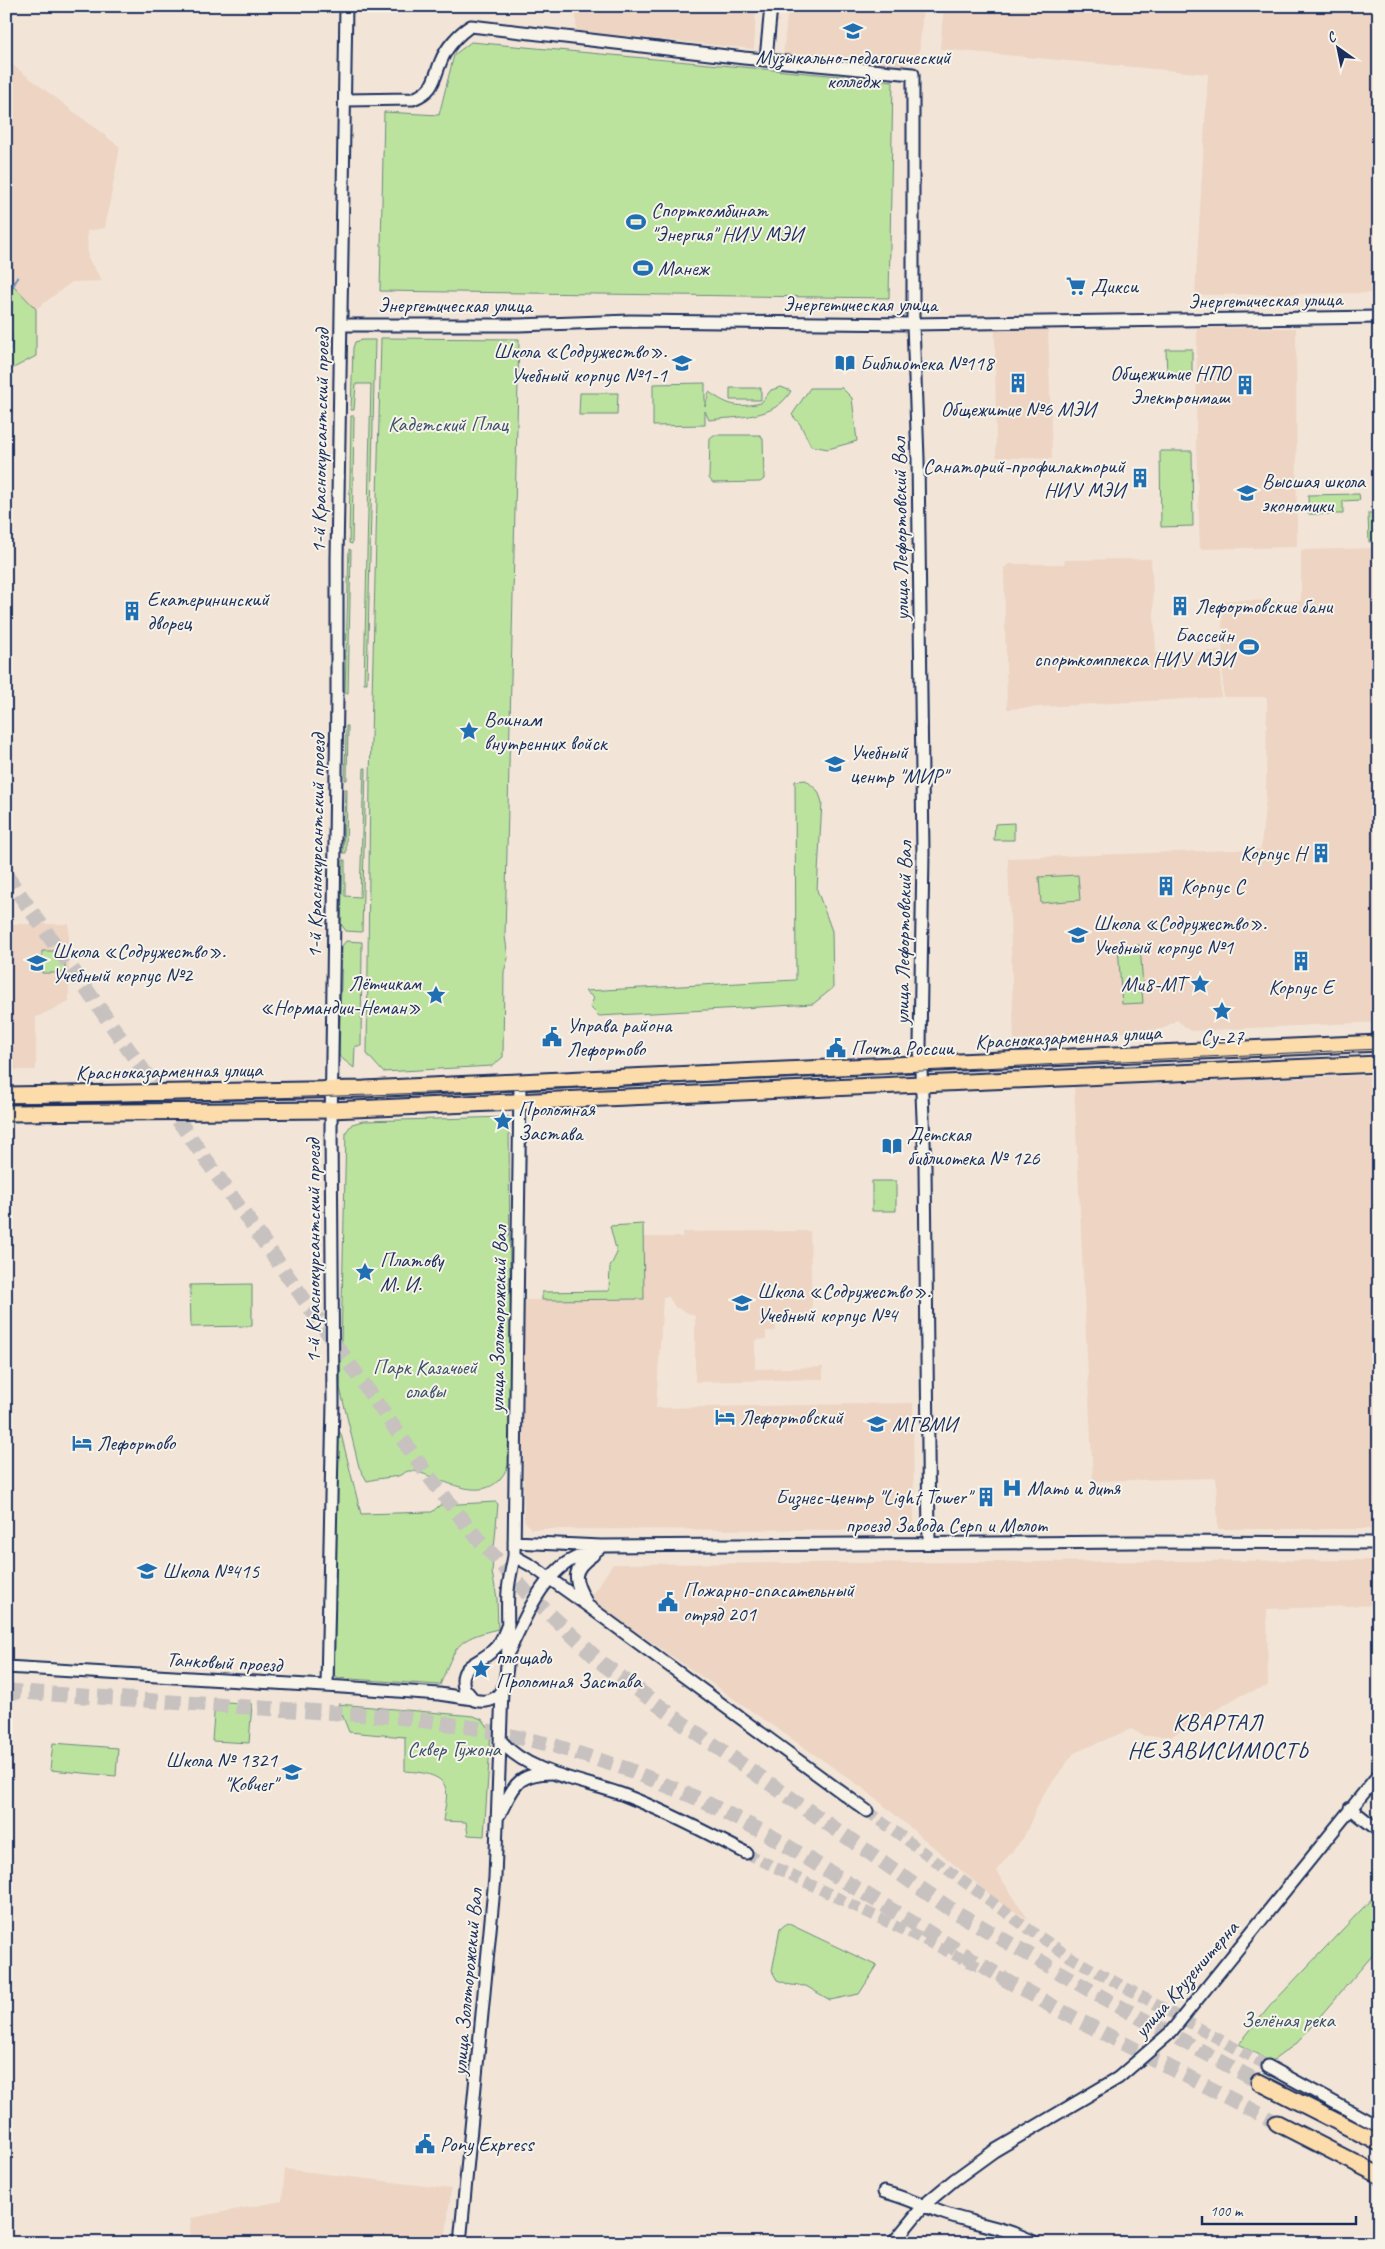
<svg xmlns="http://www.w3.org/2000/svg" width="1385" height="2249" viewBox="0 0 1385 2249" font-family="Caveat,sans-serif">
<rect width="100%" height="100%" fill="#f2e5d7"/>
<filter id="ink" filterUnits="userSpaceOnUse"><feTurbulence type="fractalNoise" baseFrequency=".02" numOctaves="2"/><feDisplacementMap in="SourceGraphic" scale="10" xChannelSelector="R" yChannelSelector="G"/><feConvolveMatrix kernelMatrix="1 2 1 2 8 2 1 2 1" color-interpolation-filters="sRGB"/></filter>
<g filter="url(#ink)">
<path fill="#edd4c3" d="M576,6H756L754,49L576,31Z
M788,6H923L919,55L915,61L904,65L783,57Z
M944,6H1379V293L1195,295L1208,74L940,49Z
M6,60L120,147L105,228L87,231L88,258L102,281L72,282L36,309L11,283L6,282Z
M1048,328L1052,459L996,457L995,329Z
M1197,328H1296L1297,547L1200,549L1196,439Z
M1379,548V1022L1190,1031L1177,1020L1162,1029L1014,1041L1008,858L1261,849L1266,796L1267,697H1223L1222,600L1301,601V550Z
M1151,559L1156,653L1220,651L1221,697L1007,709L1004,568L1009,564H1064L1065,560Z
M6,924H69V1002L36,1017V1070H6Z
M1379,1075V1529H1218L1216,1478L1093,1481L1074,1087Z
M810,1231L812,1314L775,1315L776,1331H766V1339L755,1340V1369L823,1367V1379L695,1382V1316L675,1307L669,1297H663L656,1408L913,1403L914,1520L906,1530L531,1529L524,1520L523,1300L643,1299V1237H682L683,1232Z
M1379,1560V1605L1267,1609L1268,1686L1239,1696L1172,1736H1144L1131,1729L1074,1753L1042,1796L1024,1837L996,1871L1029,1920L999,1902L863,1788L589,1599L613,1564Z
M285,2169L451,2189L445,2243H189L191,2218L282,2201Z"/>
<path fill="#bce39e" stroke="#6c897e" d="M471,42L893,81L889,298L380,291L384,112L439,115L454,55Z
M6,282L11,283L36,309V356L6,372Z
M381,338L519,339L505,936L508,958L504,972L503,1057L492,1066L383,1072L367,1054L370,779Z
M362,340H375L367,683H364L371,384H356L354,410H351L353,348L355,342Z
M1166,349H1192V377H1167Z
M705,383V407L709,392C729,406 737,408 761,403L771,390L781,387L791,391C774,420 739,416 709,420L705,411V425L653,426V384Z
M730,388H761V400H730Z
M810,388H842L852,398L857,441L828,449L811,446L800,424L792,415Z
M580,393H618L617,415H579Z
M351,416H354L352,544L349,543Z
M714,435H760L763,439L764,479L760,482L713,483L709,478L710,438Z
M1160,451H1192L1193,526L1161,527Z
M1359,494L1360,500L1343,501V514H1309L1308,495Z
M1368,513H1379V541L1369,542Z
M349,549L351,550L348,693H345Z
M346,726H348L347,780H345Z
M364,768H366L362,932L346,931L341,924L343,860H345V896L360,897Z
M806,780L818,791L822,802L817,890L832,931L833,988L813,1004L599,1016L590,1007L594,998L585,991L796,980L795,781Z
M345,789H347L346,853H343Z
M1014,823V840H994L995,824Z
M1078,875L1080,900L1041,903L1039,877Z
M346,941L362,942L361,1046H355L354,1068L339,1056L342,946Z
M1140,945L1143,988L1121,990L1118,946Z
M42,951H65V973H42Z
M1142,991L1143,1003L1122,1004L1121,992Z
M509,1117L511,1458C497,1501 468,1491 434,1478C426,1475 416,1470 408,1471C405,1472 401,1475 398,1476C388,1478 378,1478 367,1481L359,1467L340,1388L346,1132L352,1124L363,1121Z
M872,1181H896V1211H872Z
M643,1224L644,1299L542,1300V1292L609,1291L610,1267L617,1253L610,1226Z
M252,1284V1326L191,1327L190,1285Z
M338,1430L341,1434L361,1514L432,1512L440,1505L496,1502L498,1504L492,1572L497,1598L498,1629C454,1639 456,1647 440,1685L336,1678L334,1675Z
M215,1701L252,1704L249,1743L212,1741Z
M338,1704L474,1716L483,1720L491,1731L484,1836L468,1835L466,1822L443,1821C444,1812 448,1797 446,1789C442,1773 417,1772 405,1771V1737L349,1732Z
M53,1743L118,1748L116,1776L50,1770Z
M1379,1891V1952L1371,1957L1297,2043L1271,2062L1239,2044L1270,2006Z
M787,1923L877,1966L859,1994L830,2000L806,1986L791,1985L777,1980L772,1971L780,1929Z"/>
<path fill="#a0d4fe" stroke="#6b92be" d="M6,324C13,329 13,340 11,349L6,352Z"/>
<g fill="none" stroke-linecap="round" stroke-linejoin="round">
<path stroke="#6b92be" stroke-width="3" d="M6,297L17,278"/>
<path stroke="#c7c1bf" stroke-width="11" stroke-dasharray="11 5.5" stroke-linecap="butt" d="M867,1811L1030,1930L1070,1957L1268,2066
M746,1853L1008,1981"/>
<path stroke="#c7c1bf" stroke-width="15" stroke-dasharray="15 8" stroke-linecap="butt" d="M6,875L424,1470L468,1527L527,1593L603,1664L684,1724L949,1908L1100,1996L1259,2082
M6,1691L398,1717L476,1728L552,1745L627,1769L699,1799L769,1835L1008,1981L1063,2012L1277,2123"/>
<defs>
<path id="minor" d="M766,59L771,6
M345,100L413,99C435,90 433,80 441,61C446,48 459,33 471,26L744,58L913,74V324L918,459L923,853L920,1046L925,1166L929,1543
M341,325H519L630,321L913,324L1379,317
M514,1542L601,1546L1137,1542L1379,1543
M514,1556L532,1566L588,1606L867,1811
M586,1602C574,1580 570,1571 593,1555
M508,1624C504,1634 501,1644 492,1651C479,1664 458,1664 464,1688L474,1700C484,1703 496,1701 501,1691C512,1673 506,1614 508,1591C509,1579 512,1568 514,1556L520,1083
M509,1651C523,1623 536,1589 560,1568C571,1558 586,1554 599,1549
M6,1667L342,1687L439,1694L473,1699
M327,1686L333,1403L331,1128L337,698V559L346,6
M502,1742C529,1775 590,1781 629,1797C670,1813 707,1833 746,1853
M1350,1808L1379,1831
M499,1815C515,1786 515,1774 551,1773
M1268,2066L1379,2127
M884,2192C905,2197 922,2206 943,2213C974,2224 1006,2227 1036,2243
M460,2243L495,1878L502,1690
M893,2243L924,2205L954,2180L994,2151L1118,2078L1170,2033L1379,1774"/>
<path id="major" d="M6,1095L364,1089L1379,1043
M6,1113L331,1110L1379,1064
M1259,2082L1379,2143
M1277,2123L1379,2175"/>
</defs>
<use href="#minor" stroke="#1b2f5e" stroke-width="15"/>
<use href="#major" stroke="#1b2f5e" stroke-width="19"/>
<use href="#minor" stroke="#f7f3e8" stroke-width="11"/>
<use href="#major" stroke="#fddcac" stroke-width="15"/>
<path stroke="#1b2f5e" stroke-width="1" d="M6,1103C464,1099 921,1069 1379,1049"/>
</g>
</g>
<defs>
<symbol id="university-bare" viewBox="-9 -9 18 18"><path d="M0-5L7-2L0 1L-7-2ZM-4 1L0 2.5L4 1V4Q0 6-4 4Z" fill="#1f6fb2" stroke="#f7f3e8" stroke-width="2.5" paint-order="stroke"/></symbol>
<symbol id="stadium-bare" viewBox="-9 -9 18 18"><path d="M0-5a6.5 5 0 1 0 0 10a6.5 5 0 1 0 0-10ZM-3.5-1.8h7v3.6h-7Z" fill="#1f6fb2" stroke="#f7f3e8" stroke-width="2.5" paint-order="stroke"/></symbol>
<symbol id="supermarket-bare" viewBox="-9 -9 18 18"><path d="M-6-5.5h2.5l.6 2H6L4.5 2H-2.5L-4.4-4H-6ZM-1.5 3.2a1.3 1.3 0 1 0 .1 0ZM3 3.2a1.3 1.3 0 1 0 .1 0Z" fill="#1f6fb2" stroke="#f7f3e8" stroke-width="2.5" paint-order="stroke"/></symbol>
<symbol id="school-bare" viewBox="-9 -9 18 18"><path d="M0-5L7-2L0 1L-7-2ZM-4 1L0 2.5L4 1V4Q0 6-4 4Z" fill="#1f6fb2" stroke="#f7f3e8" stroke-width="2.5" paint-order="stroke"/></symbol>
<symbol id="library-bare" viewBox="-9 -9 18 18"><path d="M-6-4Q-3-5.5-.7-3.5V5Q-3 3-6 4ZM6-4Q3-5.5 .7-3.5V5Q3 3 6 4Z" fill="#1f6fb2" stroke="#f7f3e8" stroke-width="2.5" paint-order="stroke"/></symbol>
<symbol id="building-bare" viewBox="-9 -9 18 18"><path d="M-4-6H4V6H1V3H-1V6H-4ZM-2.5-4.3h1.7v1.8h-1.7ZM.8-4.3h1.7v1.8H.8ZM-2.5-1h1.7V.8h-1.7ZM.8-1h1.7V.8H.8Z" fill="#1f6fb2" stroke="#f7f3e8" stroke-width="2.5" paint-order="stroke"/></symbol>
<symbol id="sight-bare" viewBox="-9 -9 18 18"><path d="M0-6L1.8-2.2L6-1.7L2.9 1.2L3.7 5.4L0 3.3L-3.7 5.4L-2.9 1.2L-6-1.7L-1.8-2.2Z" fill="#1f6fb2" stroke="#f7f3e8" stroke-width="2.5" paint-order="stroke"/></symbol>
<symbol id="civic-bare" viewBox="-9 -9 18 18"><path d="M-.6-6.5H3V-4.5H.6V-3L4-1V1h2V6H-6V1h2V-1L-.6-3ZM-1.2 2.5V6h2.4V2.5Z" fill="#1f6fb2" stroke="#f7f3e8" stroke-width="2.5" paint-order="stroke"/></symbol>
<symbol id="hotel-bare" viewBox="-9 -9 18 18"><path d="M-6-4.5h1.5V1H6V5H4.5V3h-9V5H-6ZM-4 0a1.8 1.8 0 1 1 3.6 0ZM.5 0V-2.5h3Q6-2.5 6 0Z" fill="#1f6fb2" stroke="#f7f3e8" stroke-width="2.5" paint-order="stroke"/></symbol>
<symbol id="hospital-bare" viewBox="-9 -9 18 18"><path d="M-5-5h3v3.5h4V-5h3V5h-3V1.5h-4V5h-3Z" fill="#1f6fb2" stroke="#f7f3e8" stroke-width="2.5" paint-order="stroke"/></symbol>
</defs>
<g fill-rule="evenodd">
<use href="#university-bare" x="839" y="17" width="28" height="28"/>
<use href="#stadium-bare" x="622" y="208" width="28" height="28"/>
<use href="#stadium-bare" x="629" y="254" width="28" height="28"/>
<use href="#supermarket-bare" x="1062" y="272" width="28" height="28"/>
<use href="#school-bare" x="668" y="349" width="28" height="28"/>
<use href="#library-bare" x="831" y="349" width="28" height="28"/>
<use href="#building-bare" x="1004" y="369" width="28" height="28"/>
<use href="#building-bare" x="1231" y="371" width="28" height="28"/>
<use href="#building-bare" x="1126" y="464" width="28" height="28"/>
<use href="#university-bare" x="1233" y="479" width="28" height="28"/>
<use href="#building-bare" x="1166" y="592" width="28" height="28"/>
<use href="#building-bare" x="118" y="597" width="28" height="28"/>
<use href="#stadium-bare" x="1235" y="633" width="28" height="28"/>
<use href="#sight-bare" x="455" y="717" width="28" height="28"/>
<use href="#school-bare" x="821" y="750" width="28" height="28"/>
<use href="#building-bare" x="1307" y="839" width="28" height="28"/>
<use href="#building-bare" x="1152" y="872" width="28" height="28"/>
<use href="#school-bare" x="1064" y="921" width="28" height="28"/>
<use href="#building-bare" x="1287" y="947" width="28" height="28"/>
<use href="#school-bare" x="23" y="949" width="28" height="28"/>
<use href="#sight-bare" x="1186" y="970" width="28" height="28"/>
<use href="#sight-bare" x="422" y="981" width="28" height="28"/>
<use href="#sight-bare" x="1208" y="997" width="28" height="28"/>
<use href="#civic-bare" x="538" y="1023" width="28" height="28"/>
<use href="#civic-bare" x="822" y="1034" width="28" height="28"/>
<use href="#sight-bare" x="489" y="1107" width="28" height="28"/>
<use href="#library-bare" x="878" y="1132" width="28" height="28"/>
<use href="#sight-bare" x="351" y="1258" width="28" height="28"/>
<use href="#school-bare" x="728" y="1289" width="28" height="28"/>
<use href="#hotel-bare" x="711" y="1403" width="28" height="28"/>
<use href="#university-bare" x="863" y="1410" width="28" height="28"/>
<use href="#hotel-bare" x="68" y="1429" width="28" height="28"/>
<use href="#hospital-bare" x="998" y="1474" width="28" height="28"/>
<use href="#building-bare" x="972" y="1483" width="28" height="28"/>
<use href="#school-bare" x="133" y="1557" width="28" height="28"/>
<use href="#civic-bare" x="654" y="1588" width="28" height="28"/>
<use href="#sight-bare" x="467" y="1655" width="28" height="28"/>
<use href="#school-bare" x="278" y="1758" width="28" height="28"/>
<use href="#civic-bare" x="411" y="2130" width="28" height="28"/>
</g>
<g text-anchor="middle" stroke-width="4" stroke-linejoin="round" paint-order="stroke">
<g font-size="21" fill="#1b2f5e" stroke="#f7f3e8" text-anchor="start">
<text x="853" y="64" text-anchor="middle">Музыкально-педагогический<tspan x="853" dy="24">колледж</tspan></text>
<text x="651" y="217">Спорткомбинат<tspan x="651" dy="24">"Энергия" НИУ МЭИ</tspan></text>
<text x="658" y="275">Манеж</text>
<text x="1091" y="293">Дикси</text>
<text x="667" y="358" text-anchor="end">Школа «Содружество».<tspan x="667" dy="24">Учебный корпус №1-1</tspan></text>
<text x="860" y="370">Библиотека №118</text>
<text x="1230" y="380" text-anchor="end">Общежитие НПО<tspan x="1230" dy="24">Электронмаш</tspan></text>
<text x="1018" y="416" text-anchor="middle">Общежитие №6 МЭИ</text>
<text x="1125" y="473" text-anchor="end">Санаторий-профилакторий<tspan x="1125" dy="24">НИУ МЭИ</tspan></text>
<text x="1262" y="488">Высшая школа<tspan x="1262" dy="24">экономики</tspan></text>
<text x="147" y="606">Екатерининский<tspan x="147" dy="24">дворец</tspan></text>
<text x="1195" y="613">Лефортовские бани</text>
<text x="1234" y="642" text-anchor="end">Бассейн<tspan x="1234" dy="24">спорткомплекса НИУ МЭИ</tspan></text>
<text x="484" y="726">Воинам<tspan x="484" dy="24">внутренних войск</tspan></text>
<text x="850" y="759">Учебный<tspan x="850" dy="24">центр "МИР"</tspan></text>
<text x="1306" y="860" text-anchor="end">Корпус Н</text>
<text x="1181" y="893">Корпус С</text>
<text x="1093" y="930">Школа «Содружество».<tspan x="1093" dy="24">Учебный корпус №1</tspan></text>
<text x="52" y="958">Школа «Содружество».<tspan x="52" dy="24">Учебный корпус №2</tspan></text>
<text x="421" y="990" text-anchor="end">Лётчикам<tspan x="421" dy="24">«Нормандии-Неман»</tspan></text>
<text x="1185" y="991" text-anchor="end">Ми8-МТ</text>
<text x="1301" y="994" text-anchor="middle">Корпус Е</text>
<text x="567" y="1032">Управа района<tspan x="567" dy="24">Лефортово</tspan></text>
<text x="1222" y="1044" text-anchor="middle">Су-27</text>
<text x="851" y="1055">Почта России</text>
<text x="518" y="1116">Проломная<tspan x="518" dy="24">Застава</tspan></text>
<text x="907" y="1141">Детская<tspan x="907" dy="24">библиотека № 126</tspan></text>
<text x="380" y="1267">Платову<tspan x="380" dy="24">М. И.</tspan></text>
<text x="757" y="1298">Школа «Содружество».<tspan x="757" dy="24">Учебный корпус №4</tspan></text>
<text x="740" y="1424">Лефортовский</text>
<text x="892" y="1431">МГВМИ</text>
<text x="97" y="1450">Лефортово</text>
<text x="1027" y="1495">Мать и дитя</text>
<text x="971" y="1504" text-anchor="end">Бизнес-центр "Light Tower"</text>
<text x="162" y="1578">Школа №415</text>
<text x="683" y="1597">Пожарно-спасательный<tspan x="683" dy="24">отряд 201</tspan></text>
<text x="496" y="1664">площадь<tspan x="496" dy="24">Проломная Застава</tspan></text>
<text x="277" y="1767" text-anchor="end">Школа № 1321<tspan x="277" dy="24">"Ковчег"</tspan></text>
<text x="440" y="2151">Pony Express</text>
</g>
<g font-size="21" fill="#1b2f5e" stroke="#f7f3e8">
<text transform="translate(1265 300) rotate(-1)" y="7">Энергетическая улица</text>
<text x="860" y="311">Энергетическая улица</text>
<text x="455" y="312">Энергетическая улица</text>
<text transform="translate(320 441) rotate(-89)" y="7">1-й Краснокурсантский проезд</text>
<text transform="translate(900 529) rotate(-91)" y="7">улица Лефортовский Вал</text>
<text transform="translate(316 846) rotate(-89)" y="7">1-й Краснокурсантский проезд</text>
<text transform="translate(903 933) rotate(-89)" y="7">улица Лефортовский Вал</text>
<text transform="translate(1068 1037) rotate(-3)" y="7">Красноказарменная улица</text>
<text transform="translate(169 1071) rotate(-1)" y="7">Красноказарменная улица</text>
<text transform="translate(313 1251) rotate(-90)" y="7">1-й Краснокурсантский проезд</text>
<text transform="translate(498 1319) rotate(-89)" y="7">улица Золоторожский Вал</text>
<text x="946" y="1532">проезд Завода Серп и Молот</text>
<text transform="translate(224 1662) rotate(3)" y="7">Танковый проезд</text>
<text transform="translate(1186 1979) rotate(-49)" y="7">улица Крузенштерна</text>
<text transform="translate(467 1982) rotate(-85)" y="7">улица Золоторожский Вал</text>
</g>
<g font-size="21" fill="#3b536b" stroke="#f7f3e8">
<text x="448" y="431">Кадетский Плац</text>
<text x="425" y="1374">Парк Казачьей<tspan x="425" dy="24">славы</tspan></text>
<text x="454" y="1756">Сквер Гужона</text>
<text x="1288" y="2027">Зелёная река</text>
</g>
<g font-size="24" letter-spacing="1" fill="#1b2f5e" stroke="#f7f3e8">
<text x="1218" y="1730">КВАРТАЛ<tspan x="1218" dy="28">НЕЗАВИСИМОСТЬ</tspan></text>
</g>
</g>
<rect width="1385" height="2249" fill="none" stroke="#f7f3e8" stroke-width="25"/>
<rect x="12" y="12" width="1360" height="2224" fill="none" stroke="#1b2f5e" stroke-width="2" filter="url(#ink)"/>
<g transform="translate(1338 48) rotate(327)" stroke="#f7f3e8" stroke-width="4" paint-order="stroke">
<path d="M0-4L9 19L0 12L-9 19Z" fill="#1b2f5e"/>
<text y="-8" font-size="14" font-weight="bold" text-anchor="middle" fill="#1b2f5e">С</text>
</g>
<path d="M1202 2216v8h154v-8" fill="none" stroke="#1b2f5e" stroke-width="2.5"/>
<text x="1210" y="2216" font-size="15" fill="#1b2f5e" stroke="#f7f3e8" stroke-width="4" paint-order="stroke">100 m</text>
</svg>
